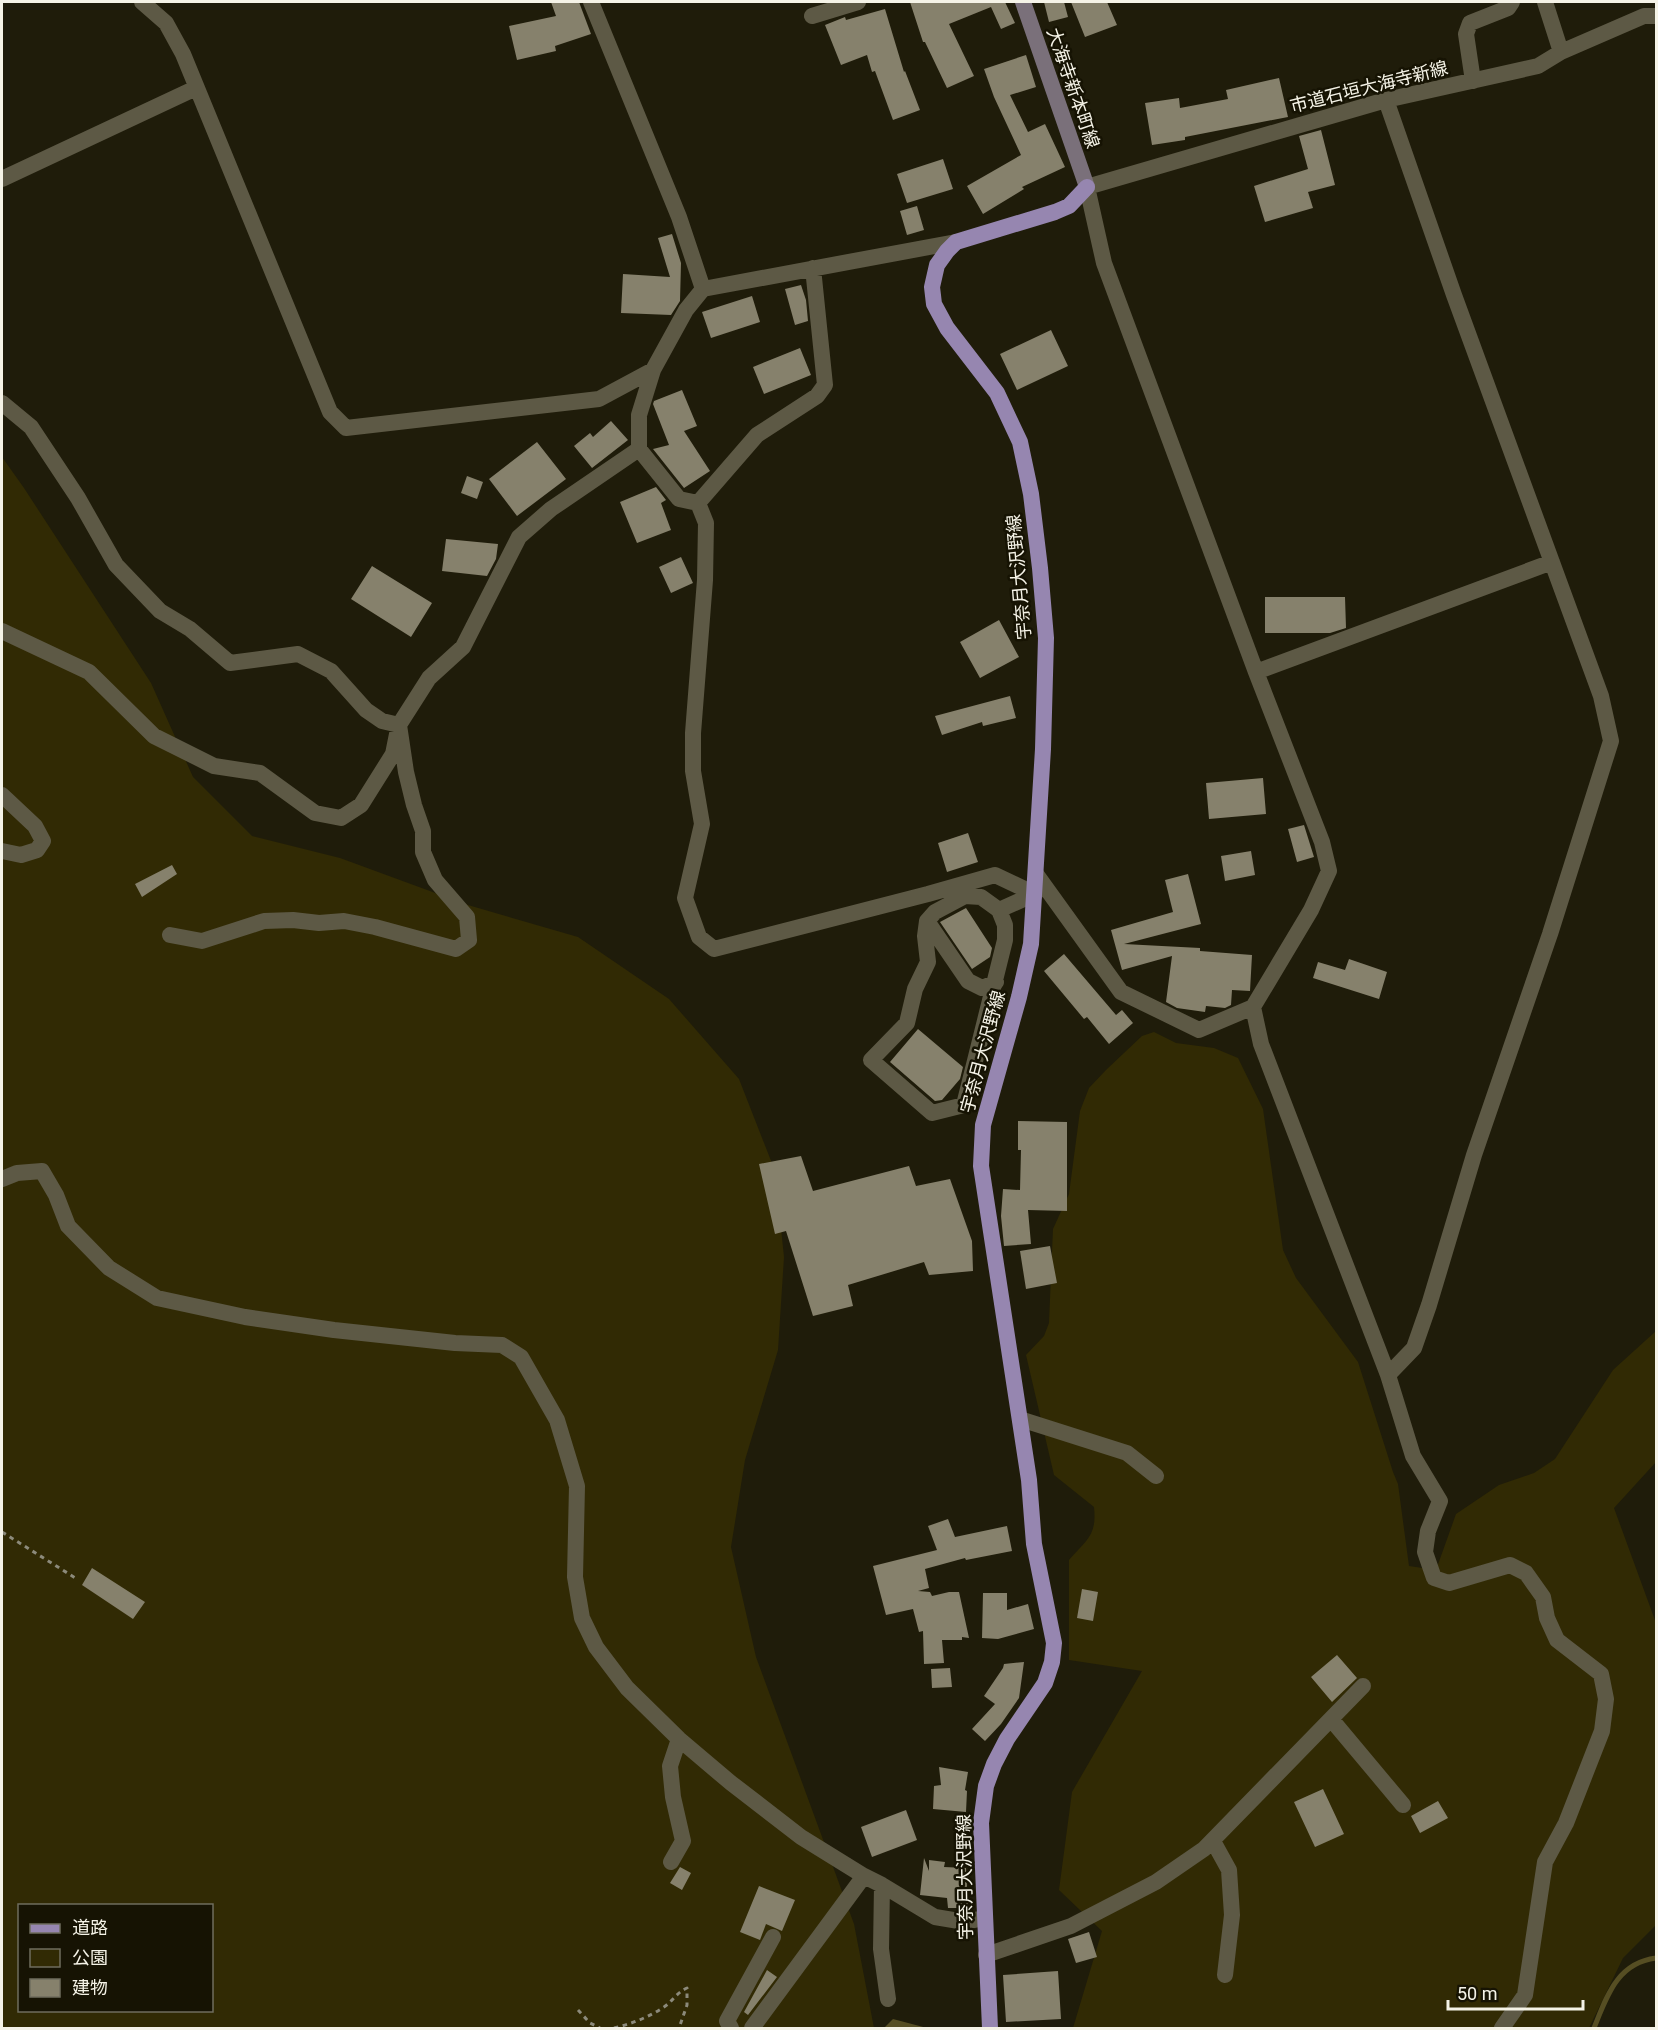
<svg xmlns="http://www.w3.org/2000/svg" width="1658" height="2030" viewBox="0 0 1658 2030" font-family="Roboto,'Noto Sans JP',sans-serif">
<rect width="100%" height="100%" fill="#1f1c0a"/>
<path fill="#312a04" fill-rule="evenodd" d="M2,457L24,488L151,683L193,777L252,836L340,858L468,905L578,937L669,999L739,1079L775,1171L784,1257L778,1350L745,1460L731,1547L756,1657L854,1924L874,2028H2ZM20,1906H212V2010H20Z
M1154,1032L1176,1043L1214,1048L1238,1058L1263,1109L1283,1250L1296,1278L1358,1362L1393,1472L1398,1484L1409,1566L1436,1570L1456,1514L1499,1485L1534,1473L1555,1459L1613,1370L1656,1331V1462L1614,1508L1656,1623V1925L1623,1958L1589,2028H1073L1102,1931L1059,1890L1072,1792L1142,1671L1069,1660V1560C1087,1539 1097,1536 1094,1507L1054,1475L1026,1355L1044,1336L1049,1323L1053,1229L1069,1194L1080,1111L1089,1088L1106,1070L1142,1036Z"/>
<path fill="#564e23" d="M893,2019L927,2028H884Z"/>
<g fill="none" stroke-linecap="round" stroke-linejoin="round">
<path stroke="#564e23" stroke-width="5" d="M1594,2028C1607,1996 1617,1963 1656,1958"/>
</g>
<path fill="#86816c" d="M551,2H579L591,34L555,46L556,51L517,60L509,26L556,16Z
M910,2H1005L1015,23L1001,29L991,7L949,24L974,76L947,88L925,42H923Z
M1044,2H1064L1068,17L1049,22Z
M1071,2H1107L1117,25L1085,37Z
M885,9L904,72L905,71L920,110L893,120L875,71L872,72L867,55L841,65L825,25L845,17L846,20Z
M1026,55L1036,87L1010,95L1028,132L1045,124L1065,167L1022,187L1024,189L983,214L967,186L1021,155L994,97L984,69Z
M1279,78L1288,117L1185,137V140L1152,145L1145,103L1179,98L1180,108L1228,99L1226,90Z
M1321,130L1335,185L1308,192L1313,208L1265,222L1254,186L1308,169L1299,136Z
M943,159L953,189L907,203L897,174Z
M917,206L924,230L907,235L900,211Z
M672,234L681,263L680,301L671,315L621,313L623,274L670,277L658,238Z
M801,285L806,300L808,321L795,325L785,289Z
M752,296L760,322L711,338L702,312Z
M1051,330L1068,366L1017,390L1000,354Z
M800,348L811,375L764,394L753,367Z
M682,390L697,426L684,431L710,471L684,488L653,449L669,445L653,404L654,401Z
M611,421L628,440L592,468L574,446L590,433L593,437Z
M537,442L566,479L517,516L489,479Z
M467,476L483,482L477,499L461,493Z
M656,487L666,500L661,503L671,530L637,543L620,502Z
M446,539L498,544L496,559L487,576L442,571Z
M681,557L693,583L671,593L659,567Z
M372,566L432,603L411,637L351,599Z
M1265,597H1345L1346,628L1330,633H1265Z
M999,620L1019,657L980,678L960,642Z
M1010,696L1016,718L983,726L982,722L942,735L935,716Z
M1263,778L1266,814L1209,819L1206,783Z
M1304,825L1314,857L1297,862L1288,829Z
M968,833L978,862L947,872L938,843Z
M1251,851L1255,875L1225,881L1221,856Z
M172,865L177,874L142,897L135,884Z
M1188,874L1201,924L1124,944L1200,948V951L1252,955L1250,991L1232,990L1231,1005L1225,1008L1206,1006L1205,1012L1177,1008L1166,1002L1172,956L1122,970L1111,930L1173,912L1165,880Z
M966,908L992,948L990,957L972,969L940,922Z
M1064,954L1116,1015L1122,1010L1133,1023L1109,1044L1087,1017L1084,1019L1044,971Z
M1349,959L1387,972L1379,999L1313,978L1318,962L1345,970Z
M918,1029L963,1067L960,1079L942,1100L935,1101L890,1062Z
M1018,1121L1067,1122V1211L1028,1210L1031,1244L1004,1246L1001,1216L1003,1189L1020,1190L1021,1150H1018Z
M801,1156L813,1191L909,1166L916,1186L950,1179L972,1241L973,1271L929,1275L924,1262L848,1285L853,1306L813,1316L786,1231L775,1234L759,1164Z
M1050,1246L1057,1283L1026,1289L1020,1251Z
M948,1519L955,1537L1007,1526L1012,1551L966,1560L965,1558L925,1569L929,1588L918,1591L930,1592L932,1596L949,1592H959L969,1638L962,1637V1640H942L944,1663L924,1664L923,1631L919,1632L913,1609L886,1615L873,1566L937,1550L928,1526Z
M92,1568L145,1602L133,1619L82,1585Z
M1082,1589L1098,1592L1093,1621L1077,1618Z
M983,1593H1007V1610L1028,1604L1034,1629L998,1639L982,1638Z
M1337,1655L1357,1678L1332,1702L1311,1677Z
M1024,1662L1019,1698L1001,1724L985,1741L972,1729L995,1704L984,1696L1003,1668L1004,1664Z
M950,1668L952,1687L932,1688L931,1669Z
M939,1767L968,1772L965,1790L967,1791L966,1812L933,1809L934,1786L941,1785Z
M1323,1789L1344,1834L1315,1847L1294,1802Z
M1438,1801L1448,1818L1420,1833L1411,1816Z
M906,1810L917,1840L872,1857L861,1827Z
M924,1858L929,1871V1860L945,1862L944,1867L966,1868L968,1908H948L947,1898L920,1895Z
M680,1867L691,1873L682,1890L670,1883Z
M759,1886L795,1900L782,1931L766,1924L760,1940L740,1932Z
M1089,1932L1097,1957L1076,1963L1068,1939Z
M767,1970L777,1977L748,2015L744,2012Z
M1058,1971L1061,2019L1006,2022L1003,1975Z"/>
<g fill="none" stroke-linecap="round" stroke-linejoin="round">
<path stroke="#8c8a7b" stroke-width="3" stroke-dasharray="4.5 4.5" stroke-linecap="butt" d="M2,1532L77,1579
M578,2010L590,2023L600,2028
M614,2028C631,2024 649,2017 664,2007C673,2001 676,1993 687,1988V2005L679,2028"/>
<path stroke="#5d5945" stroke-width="16" d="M142,2L166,23L183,54L330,412L346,428L599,399L653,370
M591,2L679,217L703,289
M1545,2L1561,52
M812,16L858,2
M1473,81L1466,34L1470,23L1508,8L1512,2
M2,179L196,88
M2,403L31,427L78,498L116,565L160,611L190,629L230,663L298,654L331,671L366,710L382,721L399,725L429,678L463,647L519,537L551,509L639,449V415L653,370L686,310L703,289L956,242
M639,449L679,499L698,503L757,435L817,396L825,385L813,268
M698,503L706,523L705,580L693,733V771L702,824L685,898L699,937L714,949L928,894L995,875L1035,894
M2,631L89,672L154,736L214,766L260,773L315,813L341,818L361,805L393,754L397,734
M1256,672L1552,562
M2,795L35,826L43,841L37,850L21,855L2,851
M1036,874L1121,992L1199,1030L1253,1007L1311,910L1329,871L1322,842L1256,672L1104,263L1087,187L1386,100L1538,66L1561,52L1644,16H1656
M999,910L1005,925V940L964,1105L932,1113L871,1060L907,1023L915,989L928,962L925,936L927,921L935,912L965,896L981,897L999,910L1035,894
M927,921L968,981L982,988L996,982
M170,935L202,941L264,921L293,920L319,923L344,921L375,927L456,949L469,940L467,917L435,880L423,852V831L414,805L406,772L399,725
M1253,1007L1261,1044L1388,1375L1414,1348L1429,1305L1474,1155L1550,934L1611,741L1601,696L1454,295L1386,100
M2,1179L17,1173L42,1171L56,1195L68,1226L109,1268L157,1298L245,1317L334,1330L455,1343L502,1345L521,1357L557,1420L577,1486L575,1577L582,1618L596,1647L627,1688L679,1739L731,1783L801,1837L864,1876L882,1885L935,1917L965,1922L984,1918
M1388,1375L1413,1456L1440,1501L1428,1531L1425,1552L1434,1578L1449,1583L1510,1565L1526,1573L1543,1597L1547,1618L1557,1640L1601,1674L1606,1699L1602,1731L1566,1823L1545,1862L1525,1995L1502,2028
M1020,1419L1127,1453L1156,1476
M1331,1719L1403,1805
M1213,1841L1229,1870L1232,1915L1225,1975
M671,1862L683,1841L673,1797L670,1766L679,1739
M882,1885L881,1949L888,1999
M986,1955L1071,1926L1156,1882L1204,1849L1363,1686
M731,2028L727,2021L773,1937
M752,2028L864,1876"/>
<path stroke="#7a707a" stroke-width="16" d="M1023,2L1087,187"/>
<path stroke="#9686b0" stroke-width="16" d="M990,2028L981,1823L986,1786L994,1764L1007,1739L1045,1683L1052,1662L1054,1643L1034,1544L1029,1480L981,1166L983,1125L1019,997L1031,944L1043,749L1046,638L1040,568L1031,494L1020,442L997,393L947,328L934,304L932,287L937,265L947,251L956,242L1055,212L1069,206L1087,187"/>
</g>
<g text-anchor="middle" stroke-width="5" stroke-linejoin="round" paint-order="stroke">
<g font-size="18" fill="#f5f3e7" stroke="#161303">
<text transform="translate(1369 87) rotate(-14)" y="6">市道石垣大海寺新線</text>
<text transform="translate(1073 88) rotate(71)" y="6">大海寺新本町線</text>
<text transform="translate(1019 577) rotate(-95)" y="6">宇奈月大沢野線</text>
<text transform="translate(983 1052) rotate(-75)" y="6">宇奈月大沢野線</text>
<text transform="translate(965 1877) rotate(-91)" y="6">宇奈月大沢野線</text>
</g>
</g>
<rect width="1658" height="2030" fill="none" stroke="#f5f3e7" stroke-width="6"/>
<rect x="18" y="1904" width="195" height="108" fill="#161303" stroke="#6f6d5e" stroke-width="1.5"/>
<rect x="30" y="1924" width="30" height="9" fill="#9686b0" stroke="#6f6d5e" stroke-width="1.5"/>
<text x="72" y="1934" font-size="18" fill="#f5f3e7">道路</text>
<rect x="30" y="1949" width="30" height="18" fill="#312a04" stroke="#6f6d5e" stroke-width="1.5"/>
<text x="72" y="1964" font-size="18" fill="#f5f3e7">公園</text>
<rect x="30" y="1979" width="30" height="18" fill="#86816c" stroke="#6f6d5e" stroke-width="1.5"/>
<text x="72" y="1994" font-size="18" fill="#f5f3e7">建物</text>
<path d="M1448 2000v9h135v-9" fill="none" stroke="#f5f3e7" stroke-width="3"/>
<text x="1457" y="2000" font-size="18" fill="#f5f3e7" stroke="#161303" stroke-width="4.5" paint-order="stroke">50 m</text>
</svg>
